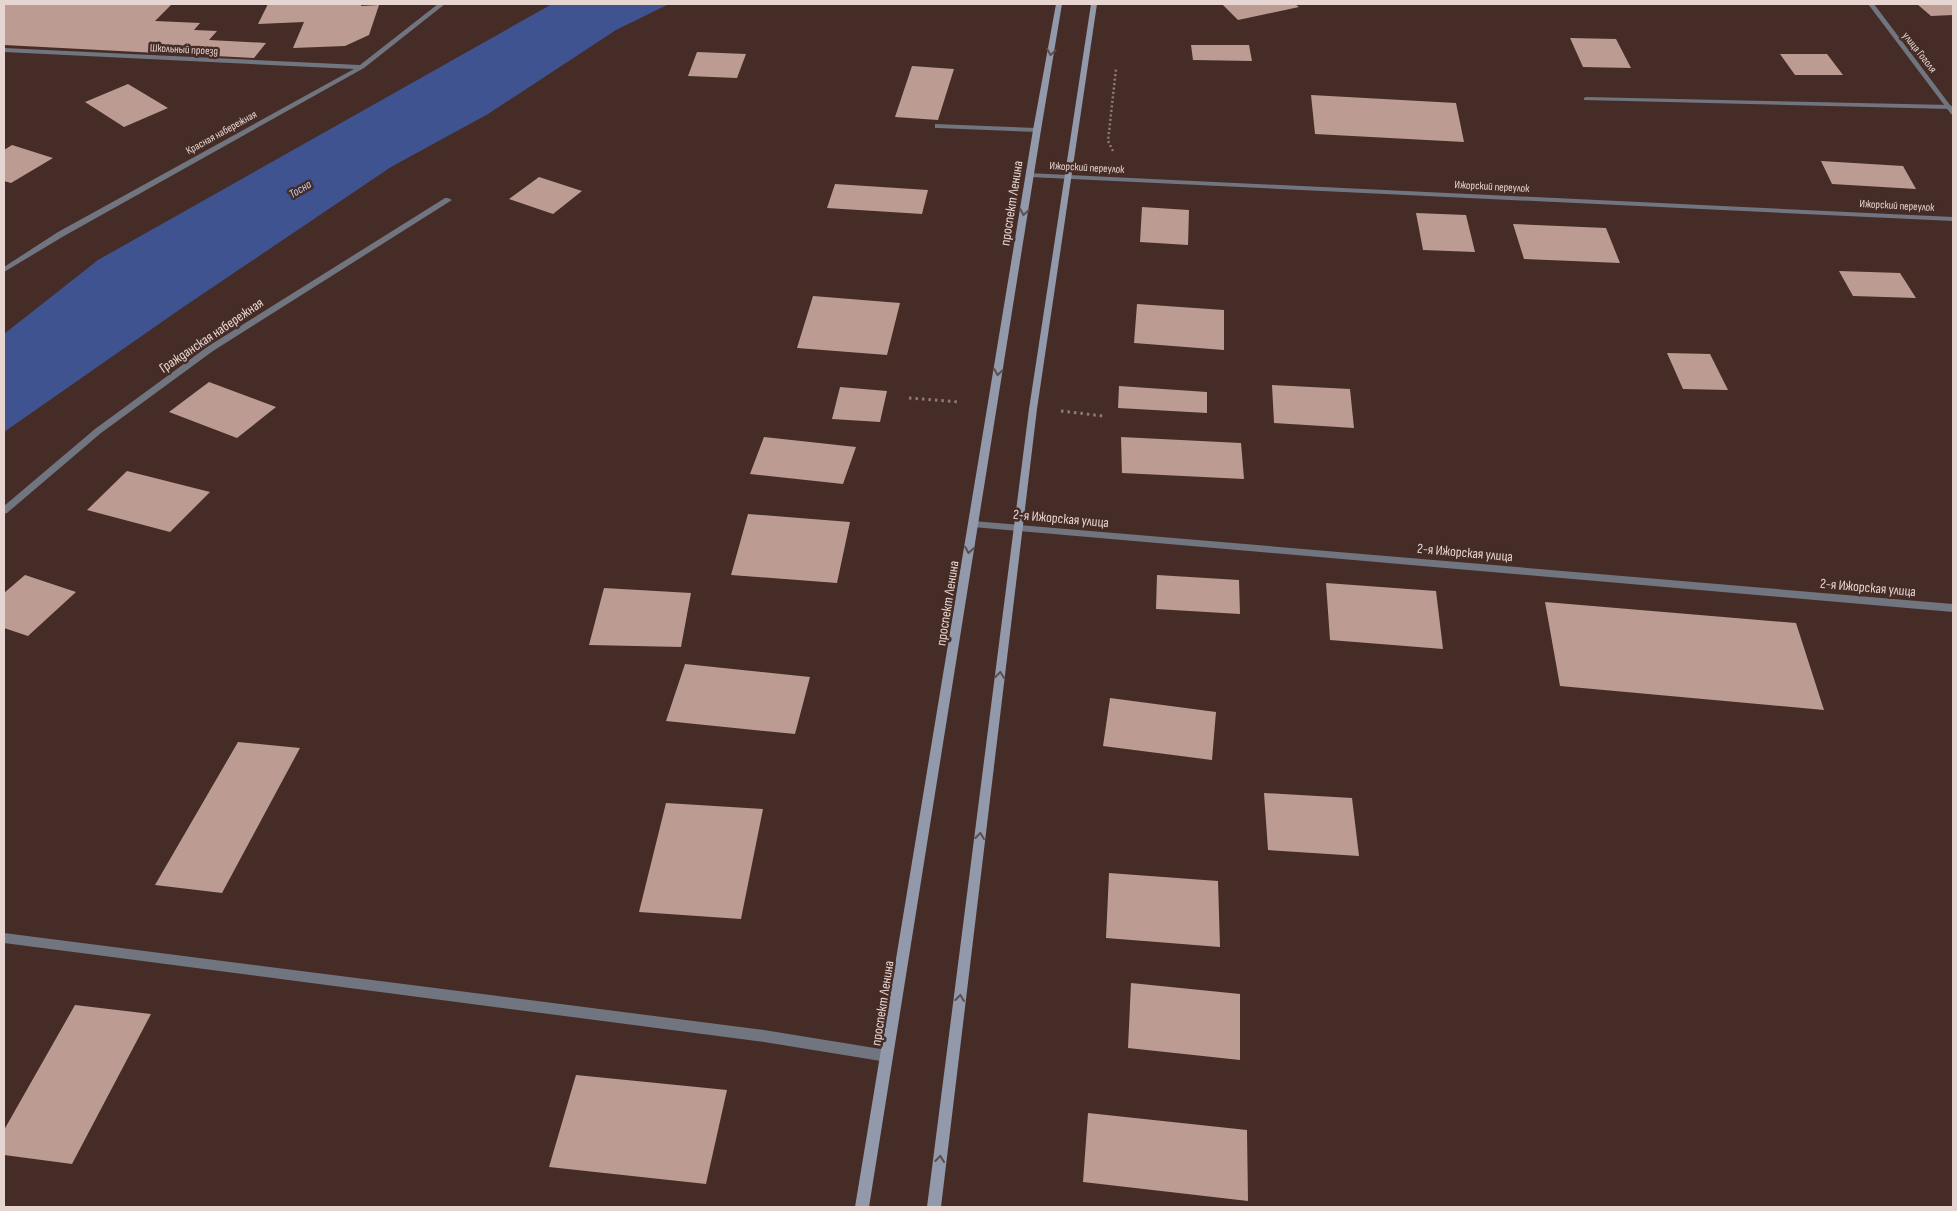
<svg xmlns="http://www.w3.org/2000/svg" width="1957" height="1211" viewBox="0 0 1957 1211" font-family="'Sofia Sans Condensed',sans-serif">
<rect width="100%" height="100%" fill="#462c26"/>
<path fill="#3f5391" d="M552,4H669L616,30L488,114L391,167L179,310L4,432V334L98,260Z"/>
<path fill="#bc9b93" d="M4,4H172L155,21L200,23L194,30L217,31L209,40L266,43L254,58L4,45Z
M268,4H362L361,6L379,5L369,35L345,46L293,48L304,22L258,24Z
M1222,4H1295L1299,7L1238,20Z
M1917,4H1953V15L1931,16Z
M1570,38L1616,39L1631,68L1583,67Z
M1191,45H1249L1252,61L1193,60Z
M697,52L746,54L737,78L688,76Z
M1780,54H1827L1843,75H1795Z
M912,66L954,69L938,120L895,117Z
M128,84L168,108L124,127L85,102Z
M1311,95L1456,103L1464,142L1315,134Z
M12,145L53,158L11,183L4,181V150Z
M1821,161L1903,166L1916,189L1832,184Z
M539,177L582,191L553,214L509,199Z
M835,184L928,190L922,214L827,208Z
M1142,207L1189,210L1188,245L1140,242Z
M1416,213L1466,215L1475,252L1423,250Z
M1513,224L1606,228L1620,263L1524,259Z
M1839,271L1900,273L1916,298L1853,296Z
M813,296L900,303L887,355L797,348Z
M1137,304L1224,310V350L1134,343Z
M1667,353L1710,354L1728,390L1683,389Z
M209,382L276,407L237,438L169,412Z
M1272,385L1350,389L1354,428L1274,423Z
M1119,386L1207,392V413L1118,408Z
M840,387L887,391L880,422L832,419Z
M764,437L856,447L843,484L750,474Z
M1121,437L1241,443L1244,479L1122,473Z
M127,471L210,492L170,532L87,510Z
M748,514L850,522L837,583L731,575Z
M25,575L76,592L28,636L4,628V593Z
M1157,575L1239,580L1240,614L1156,609Z
M1326,583L1436,591L1443,649L1330,640Z
M604,588L691,593L681,647L589,645Z
M1545,602L1796,623L1824,710L1560,686Z
M685,664L810,677L795,734L666,721Z
M1110,698L1216,712L1212,760L1103,746Z
M238,742L300,748L222,893L155,885Z
M1264,793L1352,798L1359,856L1268,850Z
M666,803L763,809L741,919L639,912Z
M1109,873L1218,881L1220,947L1106,938Z
M1131,983L1240,994V1060L1128,1048Z
M75,1005L151,1014L72,1164L4,1155V1130Z
M576,1075L727,1090L706,1184L549,1167Z
M1088,1113L1247,1130L1248,1201L1083,1182Z"/>
<g fill="none" stroke-linecap="round" stroke-linejoin="round">
<path stroke="#907a74" stroke-width="2.5" stroke-dasharray="2 2.5" stroke-linecap="butt" d="M1113,151L1108,141L1116,69"/>
<path stroke="#907a74" stroke-width="3" stroke-dasharray="2.5 4" stroke-linecap="butt" d="M909,398L959,402
M1061,411L1103,416"/>
<path fill="#707580" fill-rule="evenodd" d="M1586,97L1950,105L1953,107L1950,109L1584,100V98Z
M935,124L1037,128L1041,130L1037,132L938,128H935Z"/>
<path fill="#707580" fill-rule="evenodd" d="M438,4H445L364,68L64,236L4,272V267L58,232L354,69L4,52V48L360,65Z
M1868,4H1874L1953,109V115L1951,114Z
M1027,173L1953,217V221L1030,177H1027Z
M445,198H448L452,200L213,351L101,433L7,513L4,514V506L95,429L207,347Z
M973,521L1953,604V612L973,527L968,524Z
M4,933L764,1030L887,1050L891,1052L893,1056L891,1060L887,1062L764,1042L4,943Z"/>
<path fill="#9299ab" fill-rule="evenodd" d="M1056,4H1062L1041,130L869,1207H855L1033,130Z
M1091,4H1097L1037,409L941,1207H927L1029,409Z"/>
</g>
<defs><path id="oneway-chevron" d="M-2-3.5L2.5 0L-2 3.5" fill="none" stroke-width="1.6" stroke-linecap="round" stroke-linejoin="round" transform="scale(1.25)"/></defs>
<g stroke="#5d4d4e">
<use href="#oneway-chevron" transform="translate(1051 52) rotate(100)"/>
<use href="#oneway-chevron" transform="translate(1024 212) rotate(99)"/>
<use href="#oneway-chevron" transform="translate(998 372) rotate(99)"/>
<use href="#oneway-chevron" transform="translate(969 550) rotate(99)"/>
<use href="#oneway-chevron" transform="translate(1000 675) rotate(-83)"/>
<use href="#oneway-chevron" transform="translate(980 836) rotate(-83)"/>
<use href="#oneway-chevron" transform="translate(960 998) rotate(-83)"/>
<use href="#oneway-chevron" transform="translate(940 1159) rotate(-83)"/>
</g>
<g text-anchor="middle" stroke-width="5" stroke-linejoin="round" paint-order="stroke">
<g font-size="11" fill="#e7d5d1" stroke="#462c26">
<text transform="translate(184 49) rotate(3)" y="4">Школьный проезд</text>
<text transform="translate(1920 52) rotate(52)" y="4">улица Гоголя</text>
<text transform="translate(221 132) rotate(-29)" y="4">Красная набережная</text>
<text transform="translate(1087 167) rotate(3)" y="4">Ижорский переулок</text>
<text transform="translate(1492 186) rotate(3)" y="4">Ижорский переулок</text>
<text transform="translate(1897 205) rotate(3)" y="4">Ижорский переулок</text>
</g>
<g font-size="12" font-style="italic" fill="#bfcdf2" stroke="#462c26">
<text transform="translate(300 189) rotate(-31)" y="4">Тосна</text>
</g>
<g font-size="14" fill="#e7d5d1" stroke="#462c26">
<text transform="translate(1011 203) rotate(-81)" y="5">проспект Ленина</text>
<text transform="translate(211 335) rotate(-34)" y="5">Гражданская набережная</text>
<text transform="translate(1061 518) rotate(5)" y="5">2-я Ижорская улица</text>
<text transform="translate(1465 552) rotate(5)" y="5">2-я Ижорская улица</text>
<text transform="translate(1868 587) rotate(5)" y="5">2-я Ижорская улица</text>
<text transform="translate(947 603) rotate(-81)" y="5">проспект Ленина</text>
<text transform="translate(882 1003) rotate(-81)" y="5">проспект Ленина</text>
</g>
</g>
<rect width="1957" height="1211" fill="none" stroke="#e7d5d1" stroke-width="10"/>
</svg>
